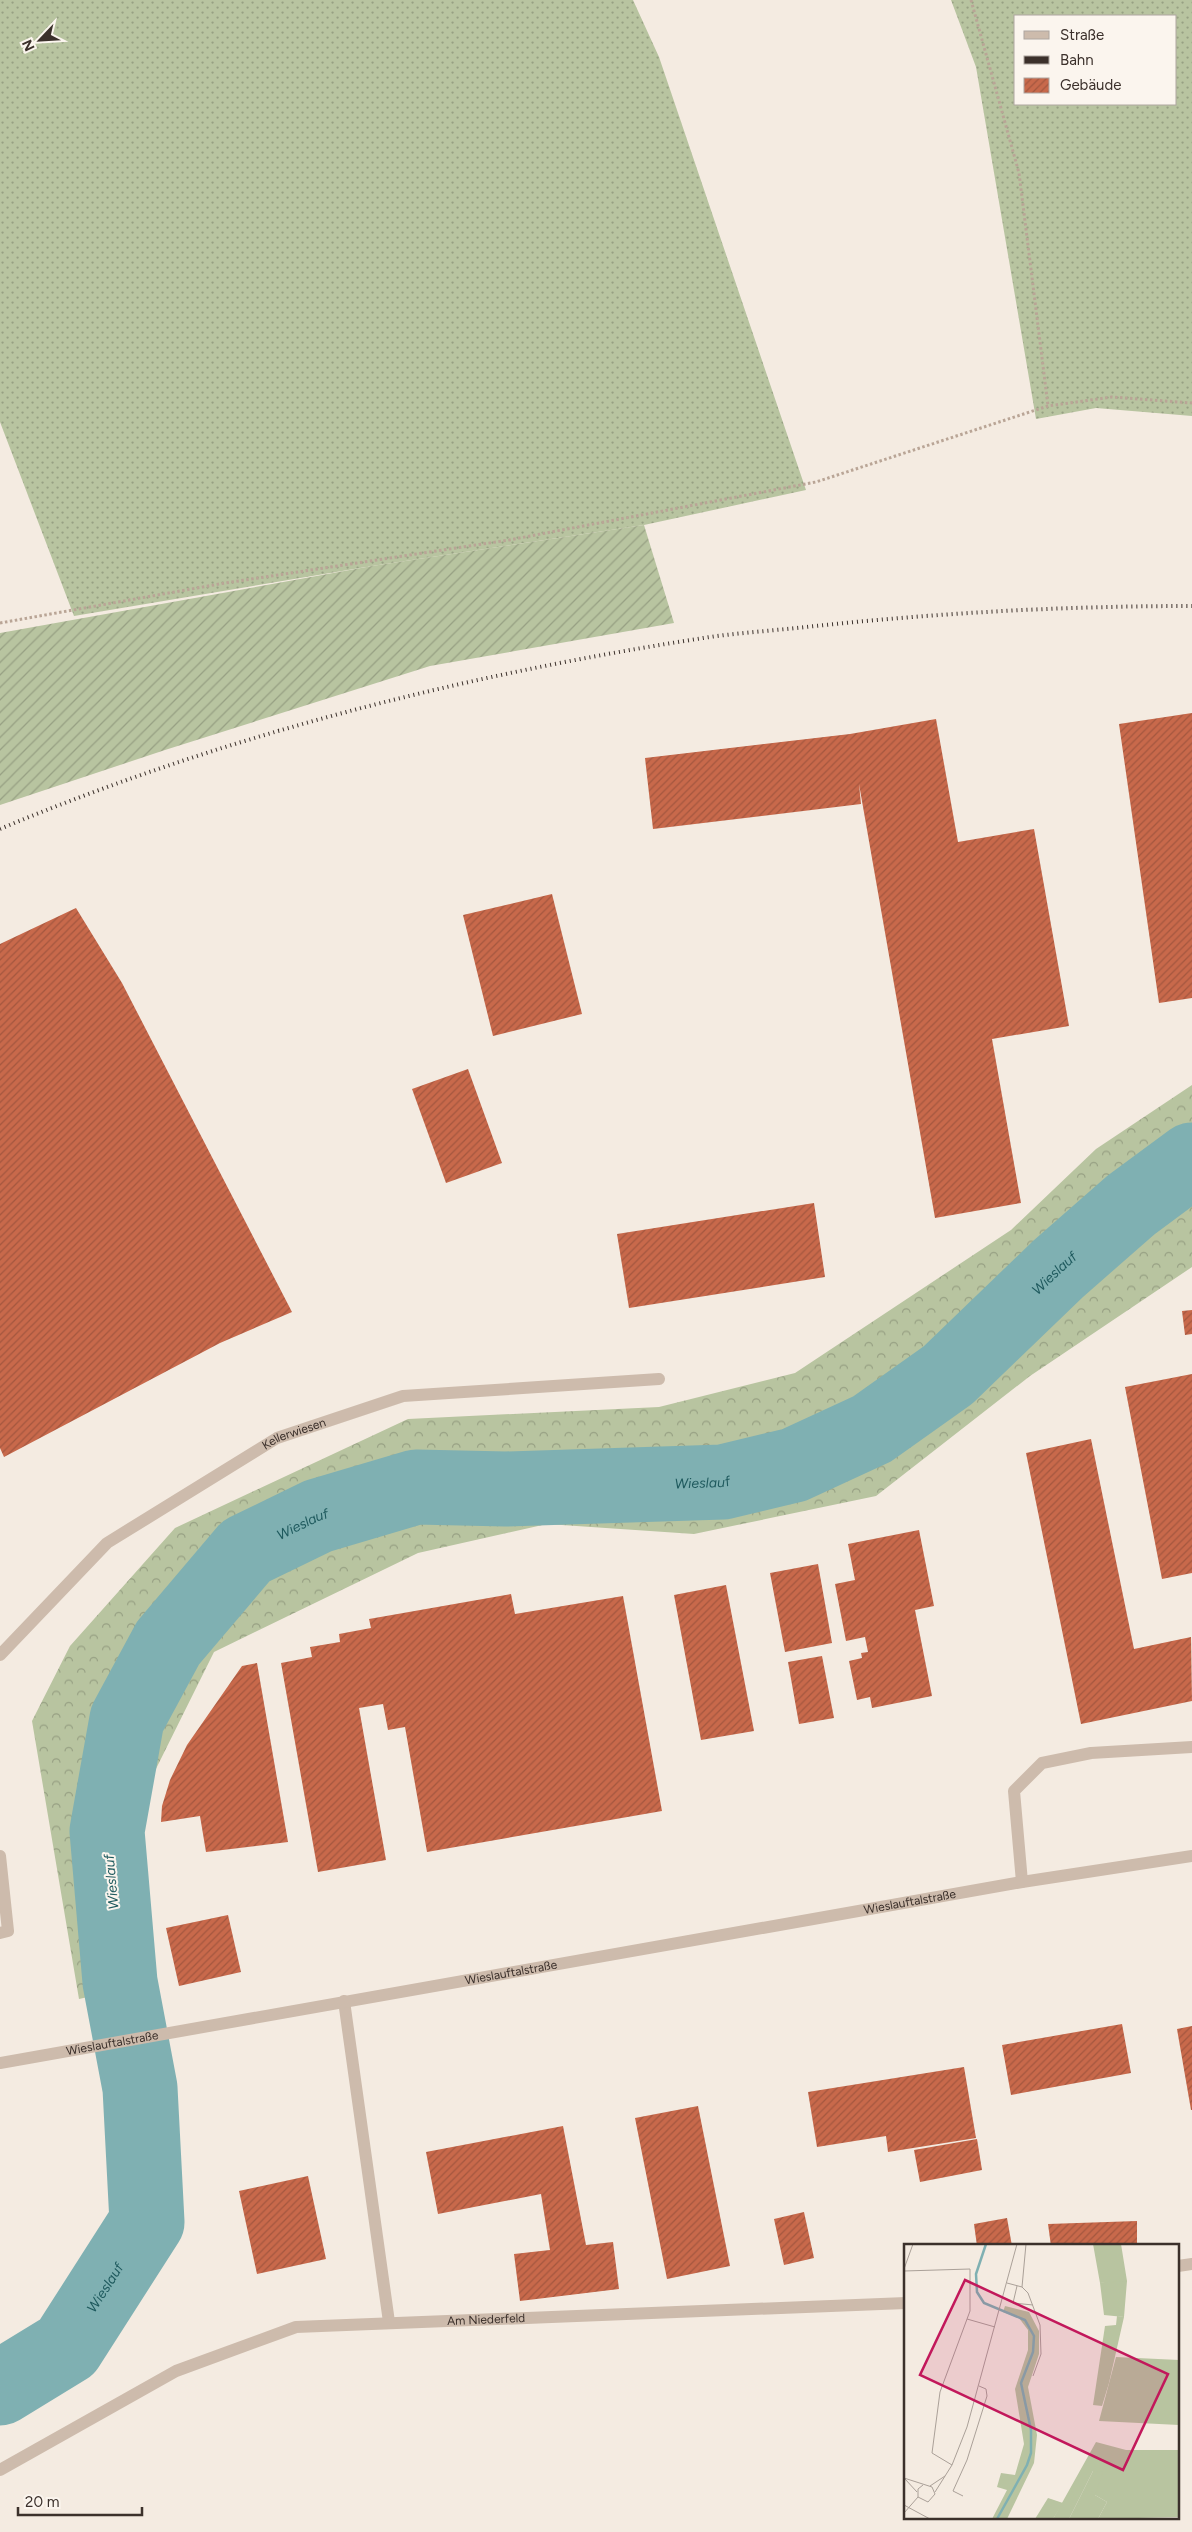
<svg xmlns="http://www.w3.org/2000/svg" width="1192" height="2532" viewBox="0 0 1192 2532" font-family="Figtree,sans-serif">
<defs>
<pattern id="grass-dots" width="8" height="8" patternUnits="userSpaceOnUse" patternTransform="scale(1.25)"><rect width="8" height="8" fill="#b8c4a0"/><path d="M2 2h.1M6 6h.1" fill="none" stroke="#97a083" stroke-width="1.8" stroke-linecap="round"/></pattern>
<pattern id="forest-crowns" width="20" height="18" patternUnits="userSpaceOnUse" patternTransform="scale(1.25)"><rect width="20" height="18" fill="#b8c4a0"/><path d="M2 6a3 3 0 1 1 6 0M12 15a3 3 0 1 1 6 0" fill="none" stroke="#97a083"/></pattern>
<pattern id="garden-furrows" width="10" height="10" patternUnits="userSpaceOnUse" patternTransform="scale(1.25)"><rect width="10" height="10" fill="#b8c4a0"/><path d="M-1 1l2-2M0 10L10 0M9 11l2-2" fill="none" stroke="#97a083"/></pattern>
<pattern id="building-hatch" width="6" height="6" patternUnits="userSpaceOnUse" patternTransform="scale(1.25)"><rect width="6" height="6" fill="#c8694b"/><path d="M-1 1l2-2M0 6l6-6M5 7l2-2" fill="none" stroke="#a4573f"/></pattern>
</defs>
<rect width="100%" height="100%" fill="#f4ebe1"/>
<path fill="url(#grass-dots)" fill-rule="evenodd" d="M0,0H633L659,57L806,490L644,525L372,566L74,616L0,422Z
M951,0H1192V416L1096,408L1036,419L976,67ZM1016,16H1176V104H1016Z"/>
<path fill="url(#forest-crowns)" d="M1192,1085V1267L1030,1376L876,1496L694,1534L547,1524L418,1553L214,1652L142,1797L151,1983L79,1999L32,1721L70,1646L175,1528L408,1419L659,1407L795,1373L1011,1230L1096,1149Z"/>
<path fill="url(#garden-furrows)" d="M644,525L674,623L430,666L165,750L0,805V633L372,566Z"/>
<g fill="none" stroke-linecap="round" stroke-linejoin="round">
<path stroke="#7fb0b2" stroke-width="75" id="s1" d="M0,2388L67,2347L147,2222L140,2088L120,1982L107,1831L127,1719L168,1643L246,1551L318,1516L416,1487L506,1489L723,1482L794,1465L872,1429L948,1375L1058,1269L1131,1205L1192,1160"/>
</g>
<path fill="url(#building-hatch)" d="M1192,713V998L1159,1003L1119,724Z
M936,719L958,842L1034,829L1069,1026L992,1039L1021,1203L935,1218L859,784L861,804L653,829L645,758L850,734Z
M552,894L582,1014L493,1036L463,915Z
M76,908L122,983L292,1312L220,1343L4,1457L0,1448V944Z
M468,1069L502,1163L446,1183L412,1089Z
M814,1203L825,1277L629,1308L617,1234Z
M1192,1310V1334L1185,1335L1182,1311Z
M1192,1374V1573L1162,1579L1125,1387Z
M1091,1439L1134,1649L1191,1637L1192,1701L1081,1724L1026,1453Z
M919,1530L934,1606L915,1610L932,1696L872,1708L870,1697L857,1700L849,1661L862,1658L861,1653L868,1652L865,1637L846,1641L835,1584L855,1580L848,1544Z
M818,1564L832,1643L785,1652L770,1573Z
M726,1585L754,1731L701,1740L674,1595Z
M511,1594L515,1614L623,1596L662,1811L427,1852L405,1727L388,1730L383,1704L359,1708L386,1860L318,1872L281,1663L312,1657L310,1647L340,1642L339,1634L371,1628L369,1619Z
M822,1656L834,1718L799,1724L788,1662Z
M257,1663L288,1842L206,1852L200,1816L161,1822L162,1806L170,1780L187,1745L242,1666Z
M228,1915L241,1972L179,1986L166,1928Z
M1122,2024L1131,2073L1011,2095L1002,2045Z
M1192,2026V2110H1191L1177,2029Z
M964,2067L976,2138L888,2152L886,2136L817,2147L808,2092Z
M698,2106L730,2266L667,2279L635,2118Z
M563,2126L586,2245L613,2242L619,2289L520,2301L514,2254L550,2250L541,2194L438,2214L426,2152Z
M977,2139L982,2170L920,2182L914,2150Z
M308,2176L326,2259L257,2274L239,2191Z
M804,2212L814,2258L784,2265L774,2219Z
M1007,2218L1012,2246H977L974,2224Z
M1137,2221V2246H1051L1048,2224Z"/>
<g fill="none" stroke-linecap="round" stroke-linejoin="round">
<path stroke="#b9a596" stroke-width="3" stroke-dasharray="2.5 2.5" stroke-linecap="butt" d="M971,0L1019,173L1048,406
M0,623L225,583L509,540L816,482L1048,406L1112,397L1192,403"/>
<g stroke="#cdbbac" stroke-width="12">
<path id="s2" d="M0,1655L107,1543L277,1438L403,1396L659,1379"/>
<path d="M0,1856L8,1931L0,1933"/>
<path d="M1022,1882L1014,1791L1042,1763L1091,1753L1192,1747"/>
<path d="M344,2001L389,2322"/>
<path id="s3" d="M0,2063L1022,1882L1192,1856"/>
<path d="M1178,2266L1192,2264"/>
<path id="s4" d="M0,2470L176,2371L296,2327L906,2303"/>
</g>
<path stroke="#3b302b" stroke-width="4" stroke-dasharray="1 4" stroke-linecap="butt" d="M0,829C222,736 459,676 697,639C733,633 770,631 806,627C935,613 1063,606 1192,606"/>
</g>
<g text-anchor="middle" stroke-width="4" stroke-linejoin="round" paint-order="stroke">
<g font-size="12" fill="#3b302b" stroke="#fbf5ee">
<text dy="4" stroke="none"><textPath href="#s2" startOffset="372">Kellerwiesen</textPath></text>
<text dy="4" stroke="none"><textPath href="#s3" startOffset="924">Wieslauftalstraße</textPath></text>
<text dy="4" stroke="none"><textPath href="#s3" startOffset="519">Wieslauftalstraße</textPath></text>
<text dy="4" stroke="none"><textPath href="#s3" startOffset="114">Wieslauftalstraße</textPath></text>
<text dy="4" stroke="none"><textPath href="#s4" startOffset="520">Am Niederfeld</textPath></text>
</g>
<g font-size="14" font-style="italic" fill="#1f5a5e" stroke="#fbf5ee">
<text dy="5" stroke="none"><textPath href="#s1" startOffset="1830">Wieslauf</textPath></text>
<text dy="5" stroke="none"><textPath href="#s1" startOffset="1410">Wieslauf</textPath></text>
<text dy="5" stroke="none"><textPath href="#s1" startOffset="1004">Wieslauf</textPath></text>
<text transform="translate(111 1882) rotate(-95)" y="5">Wieslauf</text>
<text dy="5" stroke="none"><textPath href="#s1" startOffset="149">Wieslauf</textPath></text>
</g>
</g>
<g transform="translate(904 2244)">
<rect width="275" height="275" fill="#f4ebe1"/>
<path d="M206,37H223L220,73L200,71L196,39ZM212,113L275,116V181L195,177ZM192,198L222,206H275V273L194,275L203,258L191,251L189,227L165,275H149Z" fill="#b8c4a0"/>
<path d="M101,62L125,68L135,87V110L124,143L133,191L130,219L103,275H88L103,246L93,243L97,229L111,231L120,200L111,145L124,106V86L115,74L99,68ZM189,227L199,228L191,251L203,258L194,275H165Z" fill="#b8c4a0"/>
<path d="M189,0H217L223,37L196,39ZM213,72L220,73L205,139L198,162L189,161L201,82L212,81ZM144,254L159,259L149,275H131Z" fill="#b8c4a0"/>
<path fill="none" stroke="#7fb0b2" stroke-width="2.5" d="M82,0L72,30L73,48L80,59L121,76L130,92L129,108L117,139L127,186V209L123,221L93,275"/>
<path fill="none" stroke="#aaa098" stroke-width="1" d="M0,25L9,0M0,27L66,25V67L36,148L28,209L48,221M103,39L118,43L124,49L136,81L137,110L129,132M113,42L109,59L129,61M118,43L122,0M63,75L91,83M0,234L28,243L31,250L24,258L14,253V245L19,241M1,235L13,248M26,242L41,232M31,248L48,221L63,183L113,0M59,252L49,247L63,216L83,152L82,145L75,142M0,261L26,275M0,269L14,253"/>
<path fill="#c2185b" fill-opacity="0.15" stroke="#c2185b" stroke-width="2.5" d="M61,36L264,130L219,226L16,131Z"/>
<rect width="275" height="275" fill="none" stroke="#3b302b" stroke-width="2.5"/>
</g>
<rect x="1014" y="15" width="162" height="90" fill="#fbf5ee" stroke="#aea6a0"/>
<rect x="1024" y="31" width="25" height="8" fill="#cdbbac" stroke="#aea6a0"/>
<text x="1060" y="40" font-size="15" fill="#3b302b">Straße</text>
<rect x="1024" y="56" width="25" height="8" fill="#3b302b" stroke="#aea6a0"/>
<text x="1060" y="65" font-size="15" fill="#3b302b">Bahn</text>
<rect x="1024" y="78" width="25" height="15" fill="url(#building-hatch)" stroke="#aea6a0"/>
<text x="1060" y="90" font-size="15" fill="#3b302b">Gebäude</text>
<g transform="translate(40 40) rotate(245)" stroke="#fbf5ee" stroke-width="4" paint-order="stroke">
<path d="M0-4L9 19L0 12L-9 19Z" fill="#3b302b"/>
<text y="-8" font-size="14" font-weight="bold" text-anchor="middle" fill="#3b302b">N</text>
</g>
<path d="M18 2507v8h124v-8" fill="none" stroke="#3b302b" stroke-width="2.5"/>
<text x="25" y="2507" font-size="15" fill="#3b302b" stroke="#fbf5ee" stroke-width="4" paint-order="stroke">20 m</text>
</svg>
